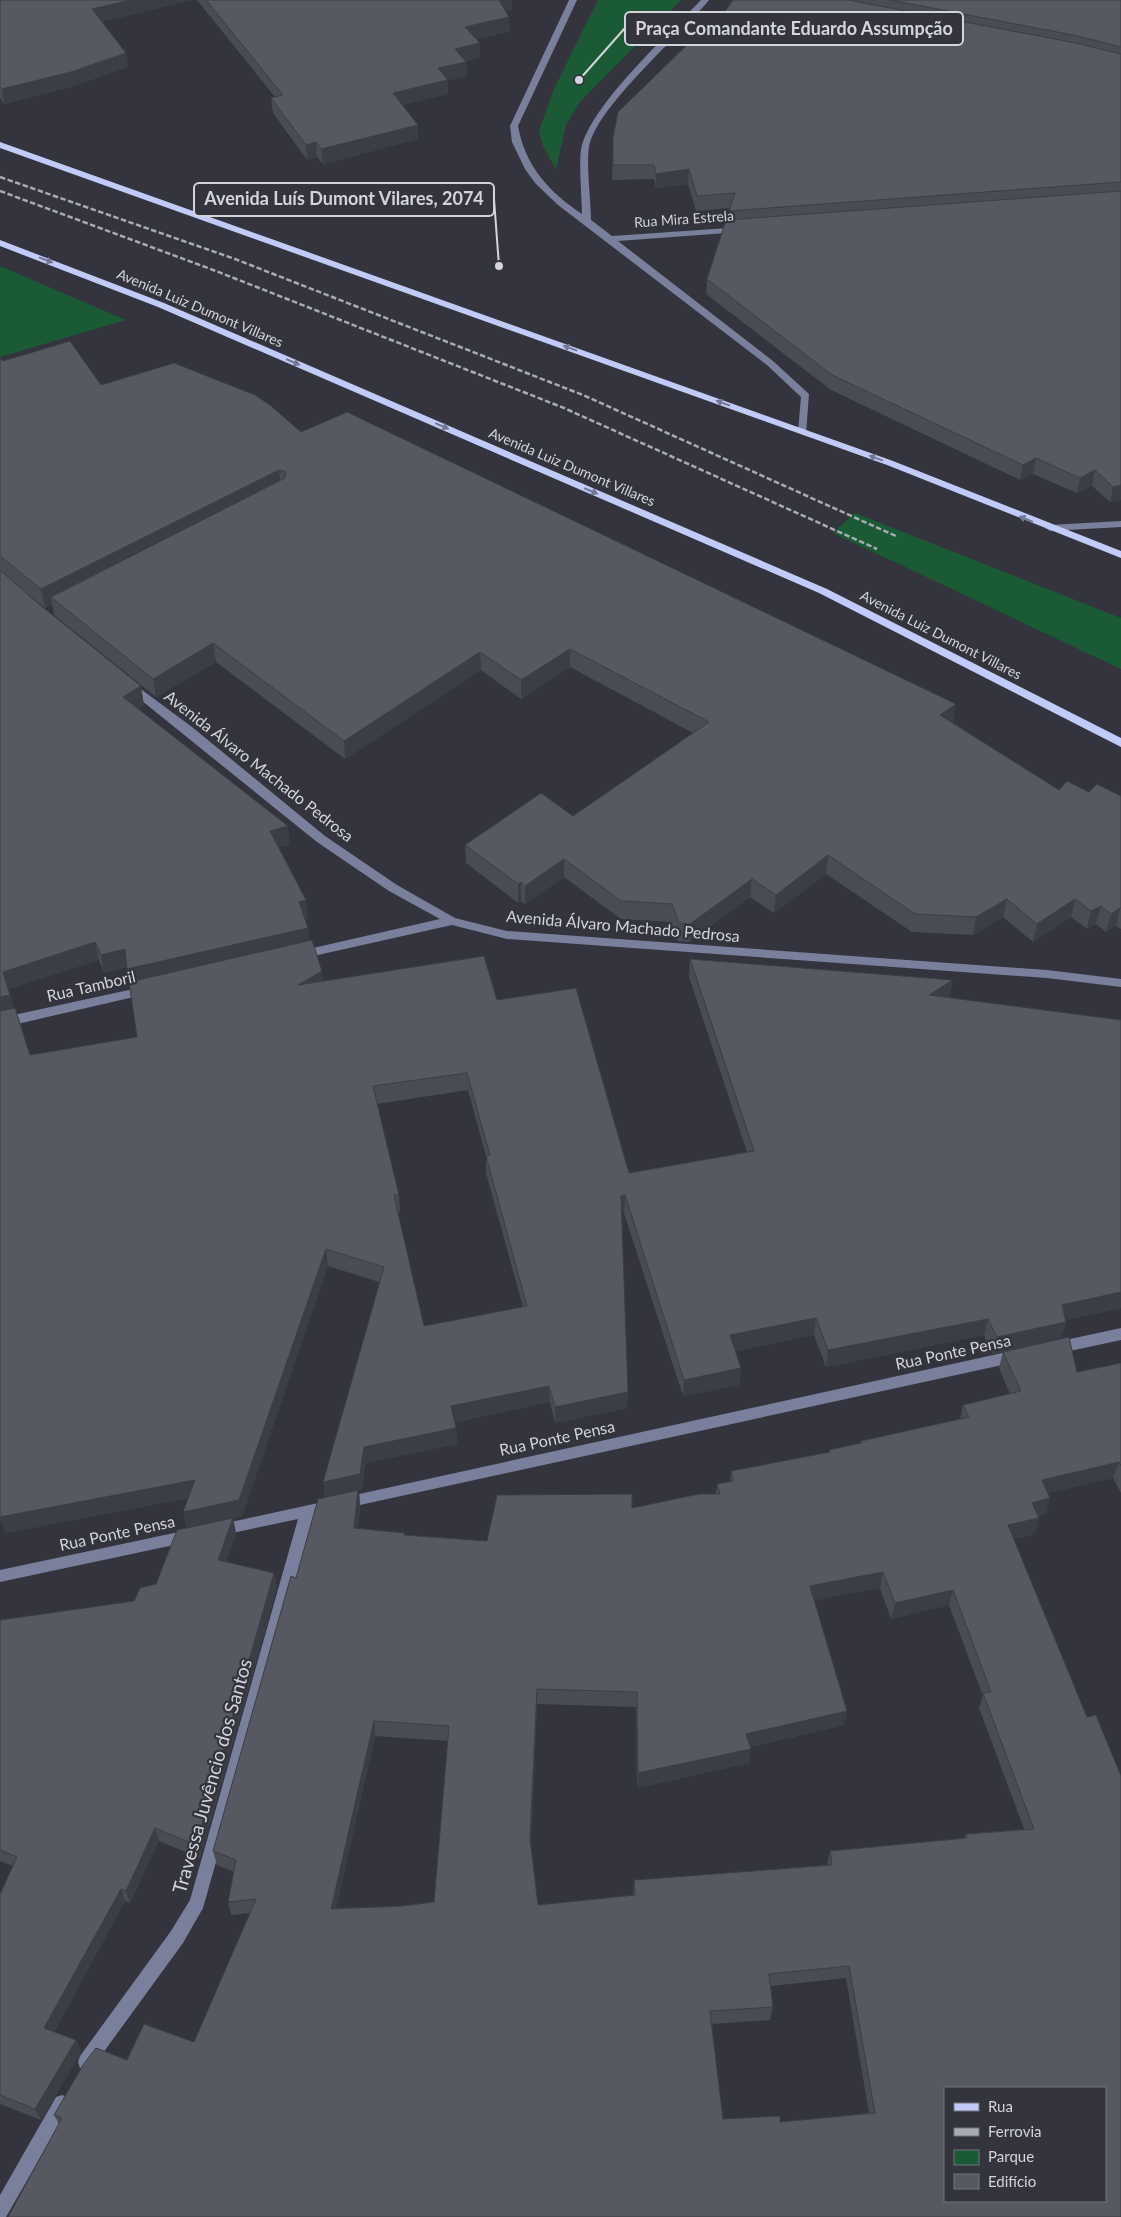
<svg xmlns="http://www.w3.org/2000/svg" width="1121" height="2217" viewBox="0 0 1121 2217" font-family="Lato,sans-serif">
<rect width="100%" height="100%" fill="#33343d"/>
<path fill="#1a5b36" d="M598,0H681L580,102L566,125L556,170L543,146L539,131L554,89Z
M0,266L126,320L0,357Z
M855,513L1121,618V669L833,533Z"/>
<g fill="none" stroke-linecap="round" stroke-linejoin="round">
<path fill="#7a7f9c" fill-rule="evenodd" d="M569,0H577L518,126C525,166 549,192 582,214C582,199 578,157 582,145C596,100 667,36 701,0H709C681,35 596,107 589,147C586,166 591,200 591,220L612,236L743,227V231L740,232L618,241L773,361L809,394L806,434L803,435L798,432L801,397L767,365L558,205L535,183L525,169L512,142L510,126Z
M1121,521V527L1050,531L1045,528L1050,525Z
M130,681L192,727L325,836L397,885L455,918L507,931L1047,970L1121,979V987L1047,978L507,939L452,925L300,959L296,958L294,955L296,952L300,951L440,919L389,891L317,842L126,688L125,685Z
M147,986L151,987L153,990L151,993L0,1028V1018Z
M1121,1328V1340L1056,1354L1051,1352L1049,1348L1051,1344L1056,1342Z
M1016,1350L1021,1352L1023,1356L1021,1360L1016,1362L314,1515L203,1908L183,1943L92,2068L86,2070L80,2068L78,2062L80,2056L171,1931L190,1900L298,1519L218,1536L213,1534L211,1530L213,1526Z
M188,1530L193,1532L195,1536L193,1540L188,1542L0,1582V1570Z
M62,2095L68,2097L70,2103L68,2109L6,2217H0V2195L56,2097Z"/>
<path fill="#c2caf9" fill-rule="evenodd" d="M0,142L893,461L1121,551V558L887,465L0,148Z
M0,240L164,303L827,589L1121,738V747L819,593L158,307L0,246Z"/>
<path stroke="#aaabb2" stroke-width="2.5" stroke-dasharray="5.5 2.5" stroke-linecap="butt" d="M0,177L235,259L583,395L898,537
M0,191L216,271L564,408L877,549"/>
</g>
<path fill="#4a4c54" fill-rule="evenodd" d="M0,0L101,22L126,53L128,67L73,86L4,104L0,98Z
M197,0H512V10L506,11L510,31L476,39L480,43V57L466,61L467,76L448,80V94L402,105L418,139L323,164L317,157L307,160L273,113L271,98L275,97Z
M733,0H1121V500L1110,502L1092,486L1077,493L1033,474L1020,480L831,390L706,294L707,279L729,220L730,208L696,211L688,184L656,188L654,179L612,180L613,138L703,43Z
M0,358L3,361L301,432L953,722L952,723L1059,790L1089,792L1121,796V929L1116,926L1106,932L1096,924L1087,929L1071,917L1033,942L1003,917L973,935L912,932L826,874L774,913L750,897L689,942L678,941L671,922L621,919L564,877L525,904L521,901L518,903L466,863L465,845L573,816L693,733L570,667L521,699L481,670L345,759L216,662L156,697L54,615L52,604L45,608L19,587L144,705L137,709L290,845L279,847L308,918L305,919L308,928L309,941L323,981L497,1000L629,1173L747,1152L689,977L690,959L950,997L949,998L1121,1020V1308L1066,1320V1322L1061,1339L993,1354L984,1335L826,1367L814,1335L735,1351L741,1368L739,1385L683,1396L624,1213H622L627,1408L555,1423L550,1402L455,1422L456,1428L457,1444L365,1463L362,1490L359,1491L360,1506L358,1528L405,1535L487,1541L632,1508L716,1494L717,1484L730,1482L731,1471L829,1452V1450L860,1443L861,1441L960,1419L963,1405L1010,1394L999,1368L1003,1352L1077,1372L1121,1363V1493L1113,1478L1048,1493L1046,1514L1039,1516L1035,1534L1014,1539L1121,2217L59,2124L54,2115L127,2060L194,2042L250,1913L231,1915L228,1902L234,1872L217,1865L213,1851L296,1578L325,1497L379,1282L328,1266L242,1516L187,1528L183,1512L188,1498L5,1533L0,1518ZM99,960L104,973L127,967L130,982L137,1037L30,1055L14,1008L8,989ZM468,1090L486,1156V1173L523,1307L424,1326L398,1212H400L399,1195L377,1104ZM880,1588L891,1619L949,1605L983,1696L979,1708L1024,1829L966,1834L964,1838L830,1851L827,1865L634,1880L633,1895L538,1905L531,1844L537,1704L636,1707L637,1788L749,1763L750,1747L844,1725L847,1711L814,1600ZM375,1736L448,1741L434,1902L402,1906L336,1908ZM846,1978L869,2113L780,2122L723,2119L712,2024L770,2020L773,2007L771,1986Z
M233,1518L236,1533L226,1562L274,1573L277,1588L200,1858L159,1841L130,1903L125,1901L54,2032L76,2040L81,2052L41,2120L0,2104V1894L13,1866L0,1861V1620L134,1601L156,1584Z"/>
<path fill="#3c3e45" d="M132,0H194L94,24L92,9Z
M498,0H512V10L499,13Z
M509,17L510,31L465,41V27Z
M480,43V57L456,63L455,49Z
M126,53L128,67L73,86L4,104L2,89Z
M466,62L467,76L448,80V94L394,107L393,93L438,68Z
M418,125V139L323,164L321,149Z
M316,142L317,157L307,160L306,145Z
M689,169L688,184L656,188V174Z
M1036,458L1033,474L1020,480L1023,465Z
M279,470L281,488L51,597L52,604L45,608L41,589Z
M1095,470L1092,486L1077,493L1080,478Z
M1121,485V500L1110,502L1113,487Z
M213,643L216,662L156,697L153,679Z
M570,649V667L521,699V680Z
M480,652L481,670L345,759L344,741Z
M141,686L144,705L126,715L123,697Z
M956,704L953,722L937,734L940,715Z
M288,826L290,845L273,849L270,831Z
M828,855L826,874L774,913L776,895Z
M564,859V877L525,904V886Z
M752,879L750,897L689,942L690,924Z
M521,882V901L518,903V884Z
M1007,899L1003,917L973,935L976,917Z
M1075,899L1071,917L1033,942L1037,924Z
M306,900L308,918L301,920L299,902Z
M1101,906L1096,924L1087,929L1091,911Z
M1120,908L1116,926L1106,932L1111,914Z
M308,928L310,946L131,987L127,969Z
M95,942L99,960L7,990L3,972Z
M125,949L128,967L104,973L101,955Z
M322,971L324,989L298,985Z
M953,980L950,997L926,1013L929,995Z
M10,995L15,1013L0,1016V997Z
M625,1195L624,1213H621V1196Z
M326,1249L328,1266L242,1516L187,1528L183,1512Z
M1121,1292V1308L1058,1322L1062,1305Z
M816,1318L814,1335L728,1352L730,1335Z
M988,1319L984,1335L826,1367L828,1350Z
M1066,1322L1061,1339L993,1354L997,1337Z
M741,1368L739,1385L683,1396L684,1380Z
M549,1386L550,1402L452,1422L451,1406Z
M628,1392L627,1408L555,1423V1407Z
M456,1428L457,1444L365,1463L362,1490L359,1491L360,1506L356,1544L325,1498L323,1482L364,1447Z
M1119,1462L1113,1478L1037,1496L1042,1480Z
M195,1480L199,1496L5,1533L0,1518V1517Z
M1050,1498L1046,1514L1028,1519L1032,1503Z
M233,1518L236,1533L222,1575L218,1560Z
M1039,1518L1035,1534L1004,1541L1008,1525Z
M883,1572L880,1588L807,1602L810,1586Z
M274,1573L277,1588L200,1858L196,1845Z
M953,1590L949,1605L891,1619L895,1603Z
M537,1689V1704L531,1852L530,1838Z
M847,1711L844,1725L744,1748L746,1734Z
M374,1721L375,1736L333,1922L331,1909Z
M751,1749L749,1763L637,1788L638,1773Z
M155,1828L159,1841L130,1903L126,1891Z
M121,1889L125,1901L50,2039L44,2028Z
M76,2040L81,2052L41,2120L35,2109Z"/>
<path fill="#565862" stroke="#3c3e45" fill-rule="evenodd" d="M0,0H132L92,9L126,53L71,72L2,89L0,87Z
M206,0H499L509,17L465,27L480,43L455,49L466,62L438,68L448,80L393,93L418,125L321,149L316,142L306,145L271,98L283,95Z
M733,0H848L1076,43L1121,54V182L729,211L735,193L697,196L689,169L656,174L654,165H613V138L618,112L692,40L703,43Z
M890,0H1121V47L1078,36Z
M1121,191V485L1113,487L1095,470L1080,478L1036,458L1023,465L832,375L707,279L726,220Z
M70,341L101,385L174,363L255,395L270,405L301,432L347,412L956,704L940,715L1059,790L1067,781L1089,792L1097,784L1121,796V908H1120L1111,914L1101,906L1091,911L1075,899L1037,924L1007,899L976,917L915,914L828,855L776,895L752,879L690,924L679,923L672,904L621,901L564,859L525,886L521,882L518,884L465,845L541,793L573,816L709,722L570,649L521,680L480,652L344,741L213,643L153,679L51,597L285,478L286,472L279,470L41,589L0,556V358L3,361Z
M0,570L34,600L141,686L123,697L288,826L270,831L306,900L299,902L308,928L127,969L125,949L101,955L95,942L3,972L10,995L0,997Z
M312,940L322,971L298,985L484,956L497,1000L576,988L629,1173L754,1151L690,959L953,980L929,995L1121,1020V1292L1062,1305L1066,1322L997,1337L988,1319L828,1350L816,1318L730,1335L741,1368L684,1380L625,1195L621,1196L628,1392L555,1407L549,1386L451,1406L456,1428L364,1447L360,1474L323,1482L384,1267L326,1249L239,1500L183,1512L195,1480L0,1517V1011L15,1008L30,1055L137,1037L129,982ZM467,1073L490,1155L486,1156L527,1306L424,1326L394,1195H399L373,1086Z
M1069,1337L1077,1372L1121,1363V1466L1119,1462L1042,1480L1050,1498L1032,1503L1039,1518L1008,1525L1087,1717L1096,1715L1121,1776V2217H8L62,2118L54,2115L83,2065L96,2048L127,2060L144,2024L194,2042L256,1899L228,1902L236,1860L213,1851L291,1576L296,1578L318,1499L358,1490L354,1528L405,1533L404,1535L487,1541L497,1495L632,1494V1508L699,1494H720L717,1484L733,1481L731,1471L830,1452L829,1450L861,1443V1441L969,1417L963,1405L1021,1391L1003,1352ZM883,1572L895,1603L953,1590L991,1692L983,1693L1034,1829L966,1834L967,1838L830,1851L832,1865L634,1880L635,1895L538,1905L530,1838L537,1689L637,1692L638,1773L751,1749L746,1734L847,1711L810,1586ZM374,1721L449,1726L434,1902L402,1906L331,1909ZM849,1966L875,2113L780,2122V2116L723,2119L710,2011L773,2007L769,1974ZM945,2088H1105V2201H945Z
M233,1518L218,1560L274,1573L196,1845L155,1828L126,1891L121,1889L44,2028L76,2040L35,2109L0,2095V1894L17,1857L0,1850V1620L134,1601L140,1588L156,1584L177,1530Z"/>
<defs><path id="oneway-solid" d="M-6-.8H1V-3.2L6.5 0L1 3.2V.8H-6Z" transform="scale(1.25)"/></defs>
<g fill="#737892">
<use href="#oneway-solid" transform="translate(46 260) rotate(21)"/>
<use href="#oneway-solid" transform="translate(570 348) rotate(-160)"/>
<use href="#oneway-solid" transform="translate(293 362) rotate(23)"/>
<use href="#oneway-solid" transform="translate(723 403) rotate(-160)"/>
<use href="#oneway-solid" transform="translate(442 426) rotate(23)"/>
<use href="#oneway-solid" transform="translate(876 458) rotate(-160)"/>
<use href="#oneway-solid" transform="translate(591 491) rotate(23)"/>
<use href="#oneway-solid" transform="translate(1026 519) rotate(-158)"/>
</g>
<g text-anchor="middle" stroke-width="4.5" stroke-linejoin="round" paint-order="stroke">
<g font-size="14" fill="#d4d5db" stroke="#33343d">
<text transform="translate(684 219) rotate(-4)" y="5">Rua Mira Estrela</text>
<text transform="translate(200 308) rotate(23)" y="5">Avenida Luiz Dumont Villares</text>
<text transform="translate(572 467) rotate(23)" y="5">Avenida Luiz Dumont Villares</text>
<text transform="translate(941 635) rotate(27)" y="5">Avenida Luiz Dumont Villares</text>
</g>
<g font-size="16" fill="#d4d5db" stroke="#33343d">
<text transform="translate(259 766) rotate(38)" y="6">Avenida Álvaro Machado Pedrosa</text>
<text transform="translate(623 926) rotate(5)" y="6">Avenida Álvaro Machado Pedrosa</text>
<text transform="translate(91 986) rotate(-13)" y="6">Rua Tamboril</text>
<text transform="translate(953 1352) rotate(-12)" y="6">Rua Ponte Pensa</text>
<text transform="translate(557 1438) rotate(-12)" y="6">Rua Ponte Pensa</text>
<text transform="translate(117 1533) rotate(-12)" y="6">Rua Ponte Pensa</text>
</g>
<g font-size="19" fill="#d4d5db" stroke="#33343d">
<text transform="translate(212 1776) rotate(-74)" y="7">Travessa Juvêncio dos Santos</text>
</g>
</g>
<path fill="none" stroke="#d4d5db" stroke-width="2" d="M579 80L625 28M499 266L494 199"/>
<g fill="#d4d5db" stroke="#33343d" stroke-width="2">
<circle cx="579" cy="80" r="5"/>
<circle cx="499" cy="266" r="5"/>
</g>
<g fill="#33343d" stroke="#d4d5db" stroke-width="2">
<rect x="625" y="12" width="338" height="33" rx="5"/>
<rect x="194" y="183" width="300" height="33" rx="5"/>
</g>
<g font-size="18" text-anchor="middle" font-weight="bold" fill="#d4d5db">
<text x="794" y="35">Praça Comandante Eduardo Assumpção</text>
<text x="344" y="205">Avenida Luís Dumont Vilares, 2074</text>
</g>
<rect x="944" y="2087" width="162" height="115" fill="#33343d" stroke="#73747c"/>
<rect x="954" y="2103" width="25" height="8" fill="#c2caf9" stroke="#73747c"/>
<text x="988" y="2112" font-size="15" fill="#d4d5db">Rua</text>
<rect x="954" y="2128" width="25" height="8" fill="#aaabb2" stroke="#73747c"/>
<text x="988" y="2137" font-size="15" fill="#d4d5db">Ferrovia</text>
<rect x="954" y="2150" width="25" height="15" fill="#1a5b36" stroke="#73747c"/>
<text x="988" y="2162" font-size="15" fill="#d4d5db">Parque</text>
<rect x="954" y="2174" width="25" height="15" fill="#565862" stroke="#73747c"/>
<text x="988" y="2187" font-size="15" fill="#d4d5db">Edifício</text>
</svg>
